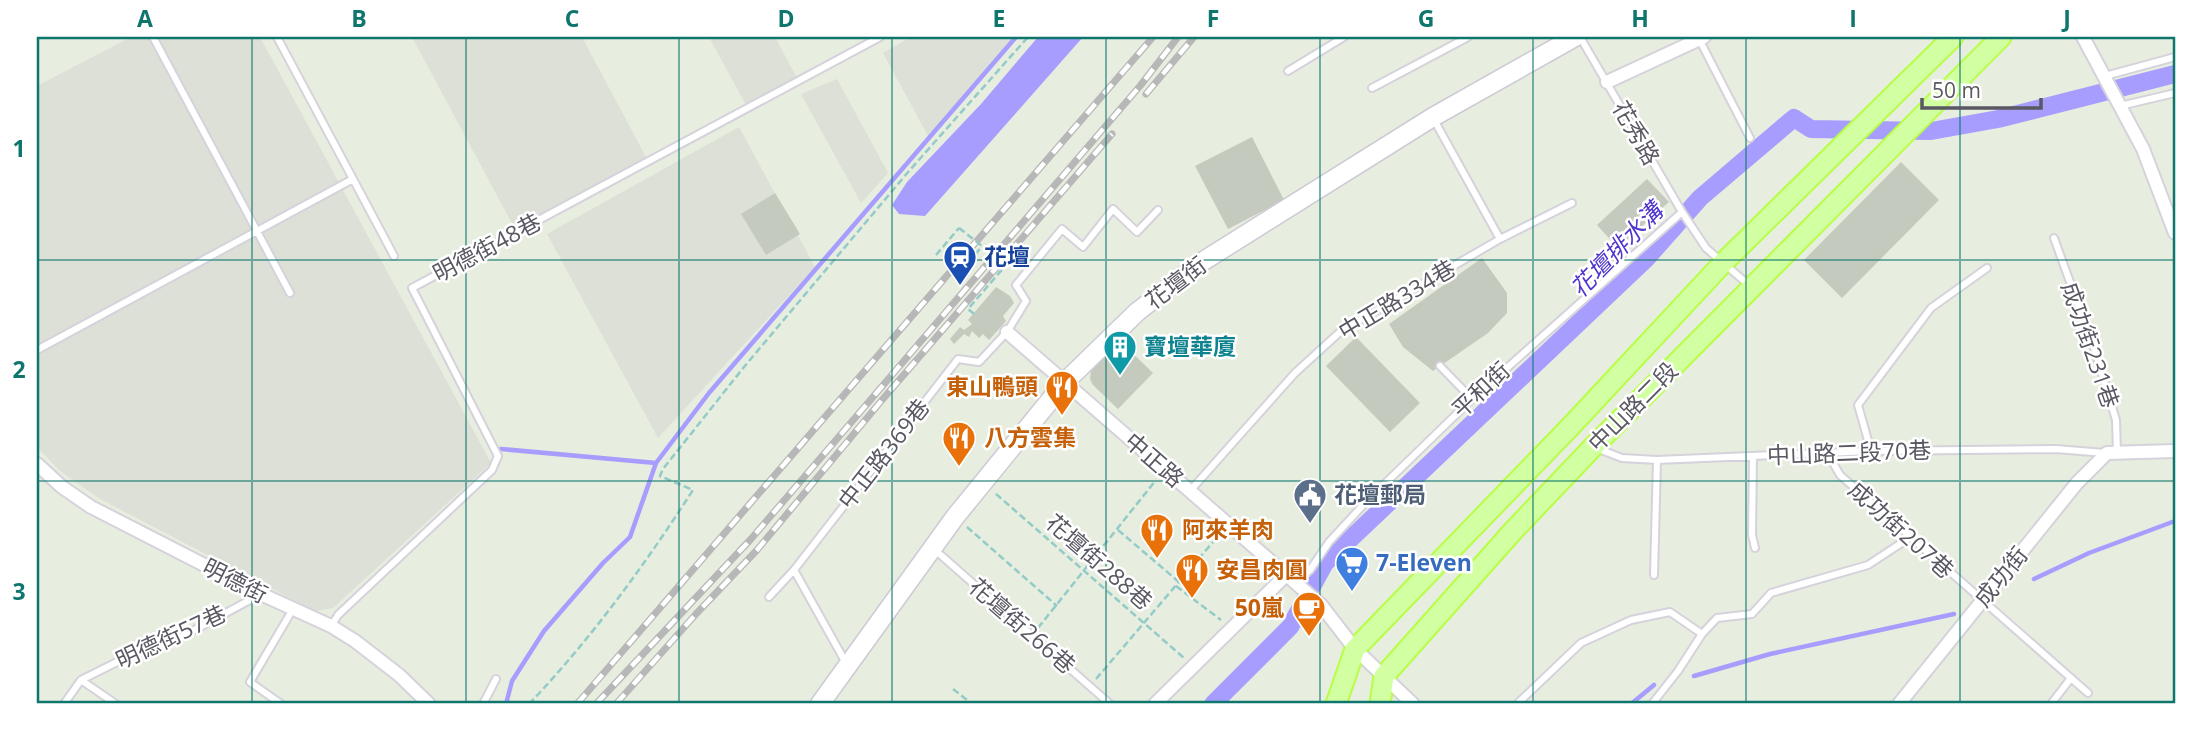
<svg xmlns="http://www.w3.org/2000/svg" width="2212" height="741" viewBox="0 0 2212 741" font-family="'Open Sans','Noto Sans TC',sans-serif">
<rect width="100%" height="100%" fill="#e7eddf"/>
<path fill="#dce0d7" d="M131,37H260L491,463L333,608L315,611L100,499L60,471L37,447V86Z
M412,37H582L647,159L515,229Z
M709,37H775L797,78L746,105Z
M911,37H1018L928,136L883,53Z
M837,79L888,173L861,203L801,94Z
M739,127L815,267L658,438L547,234Z"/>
<path fill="#a69dff" d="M1038,37H1083L925,216L899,214L892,205L907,182L981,104Z"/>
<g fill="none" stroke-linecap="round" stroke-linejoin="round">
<path stroke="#a69dff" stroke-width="4.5" d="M501,449L656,463L709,393L1016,37
M2034,579L2089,553L2175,521
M1694,676L1770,654L1954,614
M506,704L512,681L544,631L603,563L630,537L656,463
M1631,704L1654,685"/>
<path stroke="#a69dff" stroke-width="18" d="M1213,704L1290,627L1325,563L1646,259L1700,198L1794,118L1811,129L1931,131L1998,119L2175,74"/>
</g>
<path fill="#c5cabe" d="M1252,137L1284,200L1228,229L1195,166Z
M1901,162L1939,200L1842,298L1804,260Z
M1647,179L1669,202L1618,248L1597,225Z
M775,193L800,234L766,255L741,214Z
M1482,258L1507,293V313L1488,333L1433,371L1403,347L1389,324Z
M996,287L1010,296L1014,303L1003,316L1006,321L989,340L983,334L979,338L972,331L969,337L964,334L954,344L950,339L960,327L964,330L972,324L968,320Z
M1356,337L1420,403L1390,432L1326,366Z
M1120,341L1153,373L1118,409L1093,385L1090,379L1091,371Z"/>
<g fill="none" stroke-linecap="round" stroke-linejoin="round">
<defs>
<path id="lane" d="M153,37L290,293
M1580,37L1682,212L1706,248L1750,286
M1699,39L1750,138
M1288,71L1344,37
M2105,76L2175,57
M1372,88L1468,37
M2120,106L2175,93
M1433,118L1500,239
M353,179L394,256
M2054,238L2095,351L2116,420L2117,453
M37,350L353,179L277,37
M1440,366L1472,399
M1596,448L1622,458L1657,460L1871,451L2056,449L2105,453
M1871,451L1858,405L1931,308L1987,268
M1828,454L1840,475L2088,693
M1753,456L1752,535L1755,548
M1190,491L1295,373L1341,331L1500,239L1572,203
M935,550L1110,704
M794,570L846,663
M1654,575L1657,460
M1295,583L1310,570L1329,542L1366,502L1472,399L1682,212
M769,597L794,570L958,359L979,362L1007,332L1026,301L1016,285L1062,229L1083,247L1113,209L1137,232L1158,210
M331,626L338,615L492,470L498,456L412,288L880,37
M81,680L116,704
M64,704L81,680L125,658L176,640L261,594
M281,704L250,682L293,609
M483,704L496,679
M1517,704L1581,643L1631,620L1670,612L1702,634
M1652,704L1678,671L1702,634L1717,618L1752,614L1771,593L1868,565L1909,538
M2051,704L2071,678"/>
<path id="street" d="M2083,37L2143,149L2175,233
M1607,82L1704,37
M1007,332L1321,605L1355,649L1413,704
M37,464L62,487L91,507L261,594L331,626L355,641L399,675L429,704
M1155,704L1286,575
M1899,704L2077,483L2107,453L2175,451"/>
<path id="secondary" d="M820,704L955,517L1065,382L1137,312L1197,265L1433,117L1575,37"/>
<path id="primary" d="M1336,704L1355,649L1571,426L1723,263L1953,37
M1380,704L1384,676L1513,531L1593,447L2001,37"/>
</defs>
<use href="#lane" stroke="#d5d2db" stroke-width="10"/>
<use href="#street" stroke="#d5d2db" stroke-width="16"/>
<use href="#secondary" stroke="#cdcad5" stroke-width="21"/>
<use href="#primary" stroke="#b8fe47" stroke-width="23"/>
<path stroke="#92cbc7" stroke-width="2.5" stroke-dasharray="7 3.5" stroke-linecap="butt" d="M936,255L959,228
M962,271L982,246
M974,314L968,309L1006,265
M996,494L1184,658
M967,527L1057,606
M1118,530L1179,582
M1176,586L1221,620
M1038,628L1156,480
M1096,679L1219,535
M953,689L972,704
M529,704C591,639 644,566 693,490L660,476L663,469L744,367L909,171L1028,37"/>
<use href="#lane" stroke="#fff" stroke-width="6"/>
<use href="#street" stroke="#fff" stroke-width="12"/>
<use href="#secondary" stroke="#fff" stroke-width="18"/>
<use href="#primary" stroke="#d1ffa2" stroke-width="19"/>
<defs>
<path id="rail" d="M1146,94L1194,37
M577,704L1153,37
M596,704L751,539L1140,86L1178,37
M616,704L696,614L757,550L882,400L1112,134"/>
</defs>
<use href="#rail" stroke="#b8b7b8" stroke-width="7"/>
<use href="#rail" stroke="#fff" stroke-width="4.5" stroke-dasharray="13" stroke-linecap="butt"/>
<path stroke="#92cbc7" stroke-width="2.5" stroke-dasharray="7 3.5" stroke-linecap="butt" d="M959,228L1006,265"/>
</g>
<path fill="none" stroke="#0f766e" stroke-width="2" stroke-opacity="0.55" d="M252,37V704M466,37V704M679,37V704M892,37V704M1106,37V704M1320,37V704M1533,37V704M1746,37V704M1960,37V704M37,260H2175M37,481H2175"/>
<defs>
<symbol id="station-pin" viewBox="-11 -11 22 30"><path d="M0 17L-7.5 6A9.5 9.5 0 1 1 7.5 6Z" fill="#1a4fb4" stroke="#fff"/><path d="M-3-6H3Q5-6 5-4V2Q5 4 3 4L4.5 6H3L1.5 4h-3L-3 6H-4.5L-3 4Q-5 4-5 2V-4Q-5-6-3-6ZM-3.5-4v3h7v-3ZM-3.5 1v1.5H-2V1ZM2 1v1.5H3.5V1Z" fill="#fff"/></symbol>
<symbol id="building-pin" viewBox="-11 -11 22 30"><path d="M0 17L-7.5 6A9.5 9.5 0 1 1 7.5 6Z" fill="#0f9aa8" stroke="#fff"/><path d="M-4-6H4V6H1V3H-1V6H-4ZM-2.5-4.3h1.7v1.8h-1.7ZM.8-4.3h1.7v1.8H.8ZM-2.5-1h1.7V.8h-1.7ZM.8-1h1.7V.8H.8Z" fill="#fff"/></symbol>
<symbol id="restaurant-pin" viewBox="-11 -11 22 30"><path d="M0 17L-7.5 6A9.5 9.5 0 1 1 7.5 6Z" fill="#e8710a" stroke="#fff"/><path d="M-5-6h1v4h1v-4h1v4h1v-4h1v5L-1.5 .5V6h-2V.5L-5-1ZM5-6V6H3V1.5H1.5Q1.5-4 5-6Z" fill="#fff"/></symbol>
<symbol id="civic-pin" viewBox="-11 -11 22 30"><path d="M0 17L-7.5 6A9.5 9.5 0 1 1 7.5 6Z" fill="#5c6f8a" stroke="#fff"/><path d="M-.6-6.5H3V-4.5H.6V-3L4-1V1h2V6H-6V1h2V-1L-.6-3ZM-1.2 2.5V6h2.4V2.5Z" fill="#fff"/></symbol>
<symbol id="supermarket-pin" viewBox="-11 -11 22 30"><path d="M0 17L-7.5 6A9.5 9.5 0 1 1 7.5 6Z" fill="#3f7fe0" stroke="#fff"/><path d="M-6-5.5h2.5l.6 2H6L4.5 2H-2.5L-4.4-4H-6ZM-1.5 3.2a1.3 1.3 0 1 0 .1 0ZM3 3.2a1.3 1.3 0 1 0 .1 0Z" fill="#fff"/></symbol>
<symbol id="cafe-pin" viewBox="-11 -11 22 30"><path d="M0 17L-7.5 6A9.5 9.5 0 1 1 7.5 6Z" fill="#e8710a" stroke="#fff"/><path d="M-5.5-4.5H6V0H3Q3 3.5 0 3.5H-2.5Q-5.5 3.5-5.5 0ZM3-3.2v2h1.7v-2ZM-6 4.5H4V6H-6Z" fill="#fff"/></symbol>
</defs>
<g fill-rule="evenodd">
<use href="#station-pin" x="941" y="238" width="38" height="52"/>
<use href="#building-pin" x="1101" y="328" width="38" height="52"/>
<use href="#restaurant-pin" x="1043" y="368" width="38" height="52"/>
<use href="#restaurant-pin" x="940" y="419" width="38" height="52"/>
<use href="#civic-pin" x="1291" y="476" width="38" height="52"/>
<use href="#restaurant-pin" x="1138" y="511" width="38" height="52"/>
<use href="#supermarket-pin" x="1333" y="544" width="38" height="52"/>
<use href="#restaurant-pin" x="1173" y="551" width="38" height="52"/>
<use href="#cafe-pin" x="1290" y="589" width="38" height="52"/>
</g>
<g text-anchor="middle" stroke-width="5" stroke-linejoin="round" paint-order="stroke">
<g font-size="23" fill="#5a5862" stroke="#fff">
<text transform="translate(1636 133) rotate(60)" y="8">花秀路</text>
<text transform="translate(487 248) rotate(-28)" y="8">明德街48巷</text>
<text transform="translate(1176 283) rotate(-37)" y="8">花壇街</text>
<text transform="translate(1397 300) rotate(-31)" y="8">中正路334巷</text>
<text transform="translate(2090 345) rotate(71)" y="8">成功街231巷</text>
<text transform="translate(1481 390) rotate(-43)" y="8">平和街</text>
<text transform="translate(1633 407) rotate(-45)" y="8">中山路二段</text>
<text transform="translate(1849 453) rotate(-2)" y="8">中山路二段70巷</text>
<text transform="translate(884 454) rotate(-52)" y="8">中正路369巷</text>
<text transform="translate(1154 460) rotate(41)" y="8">中正路</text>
<text transform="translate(1901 530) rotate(42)" y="8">成功街207巷</text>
<text transform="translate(1099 562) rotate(41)" y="8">花壇街288巷</text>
<text transform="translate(2001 577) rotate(-51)" y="8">成功街</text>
<text transform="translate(235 581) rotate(27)" y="8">明德街</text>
<text transform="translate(1022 626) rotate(41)" y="8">花壇街266巷</text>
<text transform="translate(171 637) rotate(-25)" y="8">明德街57巷</text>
</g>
<g font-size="23" font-weight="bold" fill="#164399" stroke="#fff" text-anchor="start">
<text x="984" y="265">花壇</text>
</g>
<g font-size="23" font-weight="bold" fill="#0d838f" stroke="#fff" text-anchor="start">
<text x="1144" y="355">寶壇華廈</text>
</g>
<g font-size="23" font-weight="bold" fill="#c56008" stroke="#fff" text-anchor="start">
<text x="1038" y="395" text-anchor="end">東山鴨頭</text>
<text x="984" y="446">八方雲集</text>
<text x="1182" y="538">阿來羊肉</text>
<text x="1216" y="578">安昌肉圓</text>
<text x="1284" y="616" text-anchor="end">50嵐</text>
</g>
<g font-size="23" font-weight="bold" fill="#4e5e75" stroke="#fff" text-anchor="start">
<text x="1334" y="503">花壇郵局</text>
</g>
<g font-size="23" font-weight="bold" fill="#366cbe" stroke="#fff" text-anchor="start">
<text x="1376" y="571">7-Eleven</text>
</g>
<g font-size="24" font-style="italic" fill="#4f35cd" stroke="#fff">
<text transform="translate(1617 250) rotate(-46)" y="8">花壇排水溝</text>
</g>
</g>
<rect width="2212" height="741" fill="none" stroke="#ffffff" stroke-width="77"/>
<path d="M1922 98v10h119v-10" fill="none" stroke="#5a5862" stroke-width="3.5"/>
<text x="1932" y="98" font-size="21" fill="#5a5862" stroke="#ffffff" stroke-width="5" paint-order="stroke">50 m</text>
<rect x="38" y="38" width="2136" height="664" fill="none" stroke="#0f766e" stroke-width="2.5"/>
<g font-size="23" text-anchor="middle" font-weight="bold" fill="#0f766e">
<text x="145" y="27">A</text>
<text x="359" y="27">B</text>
<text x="572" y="27">C</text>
<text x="786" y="27">D</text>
<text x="999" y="27">E</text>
<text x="1213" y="27">F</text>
<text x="1426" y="27">G</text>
<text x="1640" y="27">H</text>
<text x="1853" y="27">I</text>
<text x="2067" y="27">J</text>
<text x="19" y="157">1</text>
<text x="19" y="378">2</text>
<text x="19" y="600">3</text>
</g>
</svg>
